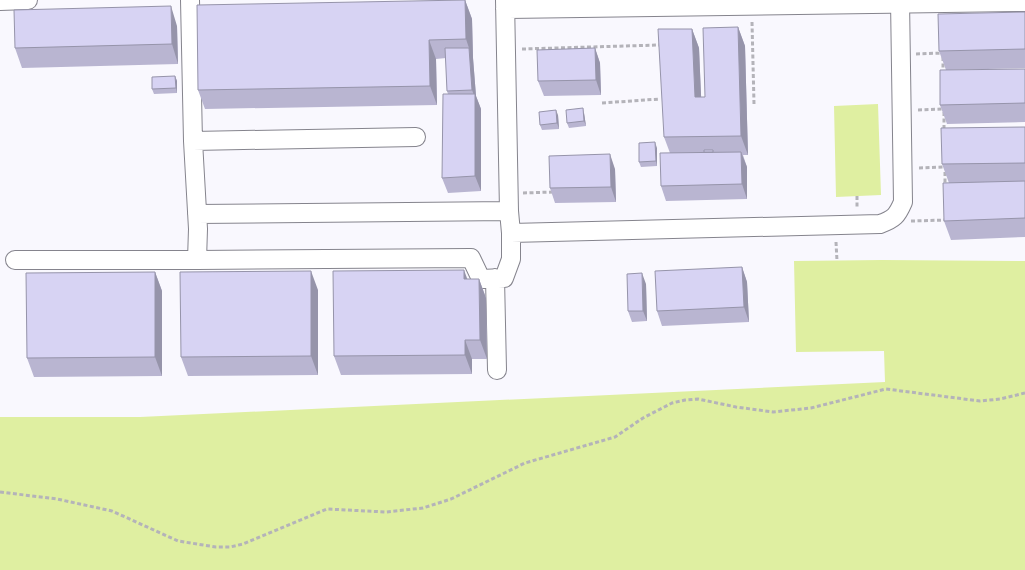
<svg xmlns="http://www.w3.org/2000/svg" width="1025" height="570" viewBox="0 0 1025 570" font-family="'PT Serif',serif">
<rect width="100%" height="100%" fill="#f9f8fe"/>
<path fill="#dfefa1" d="M878,104L881,195L836,197L834,106Z
M882,260L1025,261V570H0V417H140L885,382L884,351L796,352L794,261Z"/>
<g fill="none" stroke-linecap="round" stroke-linejoin="round">
<defs>
<path id="minor" d="M190,0L193,141L198,229L197,260
M0,1L28,0
M505,9L1025,2
M193,141L416,137
M509,211L511,233L880,224C894,219 897,216 903,202L900,0
M197,214L509,211L505,0
M15,260H197L471,258L481,279L504,278L511,259V233
M495,278L497,370"/>
</defs>
<use href="#minor" stroke="#85848d" stroke-width="20"/>
<path stroke="#b4b3b9" stroke-width="3" stroke-dasharray="4 2.5" stroke-linecap="butt" d="M752,22L754,104
M522,49L659,45
M916,54L943,53
M943,57V73
M602,103L660,99
M918,110L944,109
M944,112V130
M919,168L945,167
M945,172V185
M523,193L554,192
M857,196V208
M911,221L947,220
M836,242L837,261
M0,492L57,499L112,511L178,541L216,547H230L243,544L327,509L386,512L423,508L451,499L525,463L615,437L643,418L672,403L685,400L698,399L736,407L773,412L811,408L886,389L980,401L1000,399L1025,393"/>
<use href="#minor" stroke="#fff" stroke-width="18"/>
</g>
<path fill="#b9b5d1" d="M465,0L472,19L473,58L476,96L481,109V191L448,193L442,178L448,94L447,91L446,58L436,59L437,105L205,109L198,90Z
M1025,12V68L946,70L939,51Z
M177,26L178,64L22,68L15,48Z
M738,27L745,46L748,155H743L747,167V199L666,201L661,186L670,153L664,137L692,29L699,48L701,97H705Z
M595,48L600,63L601,95L544,96L538,81Z
M1025,69V122L947,124L940,105Z
M175,76L177,81V93L154,94L152,89Z
M584,113L586,126L569,128L567,123Z
M558,115L559,129L542,130L540,125Z
M1025,127V237L951,240L944,221L949,183L942,164Z
M657,148V166L641,167L639,162Z
M615,169L616,202L555,203L550,188Z
M742,267L747,282L749,322L662,326L657,311Z
M155,272L162,291V376L34,377L27,358Z
M467,279H479L486,298L487,359H472V374L341,375L334,356Z
M646,284L647,321L632,322L628,311Z
M318,290V375L188,376L181,357Z"/>
<path fill="#9694aa" d="M465,0L472,19L473,58L476,96L481,109V191L475,176V98L472,90L469,48L466,39Z
M171,6L177,26L178,64L172,44Z
M738,27L745,46L748,155L741,136Z
M692,29L699,48L702,117L695,97Z
M429,40L436,59L437,105L430,86Z
M595,48L600,63L601,95L596,80Z
M175,76L177,81V93L176,88Z
M583,108L584,113L586,126L584,121Z
M556,110L558,115L559,129L557,123Z
M655,142L657,148V166L656,161Z
M741,152L747,167V199L742,184Z
M610,154L615,169L616,202L611,187Z
M742,267L747,282L749,322L744,307Z
M464,270L471,289L464,279Z
M311,271L318,290V375L311,356Z
M155,272L162,291V376L155,357Z
M642,273L646,284L647,321L643,311Z
M479,279L486,298L487,359L480,340Z
M465,340L472,359V374L465,355Z"/>
<path fill="#d7d3f3" stroke="#9694aa" d="M465,0L466,39L429,40L430,86L198,90L197,5Z
M171,6L172,44L15,48L14,10Z
M1025,12V49L939,51L938,14Z
M738,27L741,136L664,137L658,29H692L695,97H705L703,28Z
M445,48H469L472,90L447,91Z
M595,48L596,80L538,81L537,50Z
M1025,69V103L940,105V70Z
M175,76L176,88L152,89V77Z
M443,94H475V176L442,178Z
M583,108L584,121L567,123L566,110Z
M556,110L557,123L540,125L539,112Z
M1025,127V163L942,164L941,128Z
M655,142L656,161L639,162V143Z
M704,150H713V152H704Z
M741,152L742,184L661,186L660,153Z
M610,154L611,187L550,188L549,156Z
M1025,181V218L944,221L943,183Z
M742,267L744,307L657,311L655,271Z
M464,270V279H479L480,340H465V355L334,356L333,271Z
M311,271V356L181,357L180,272Z
M155,272V357L27,358L26,273Z
M642,273L643,311H628L627,274Z"/>
</svg>
